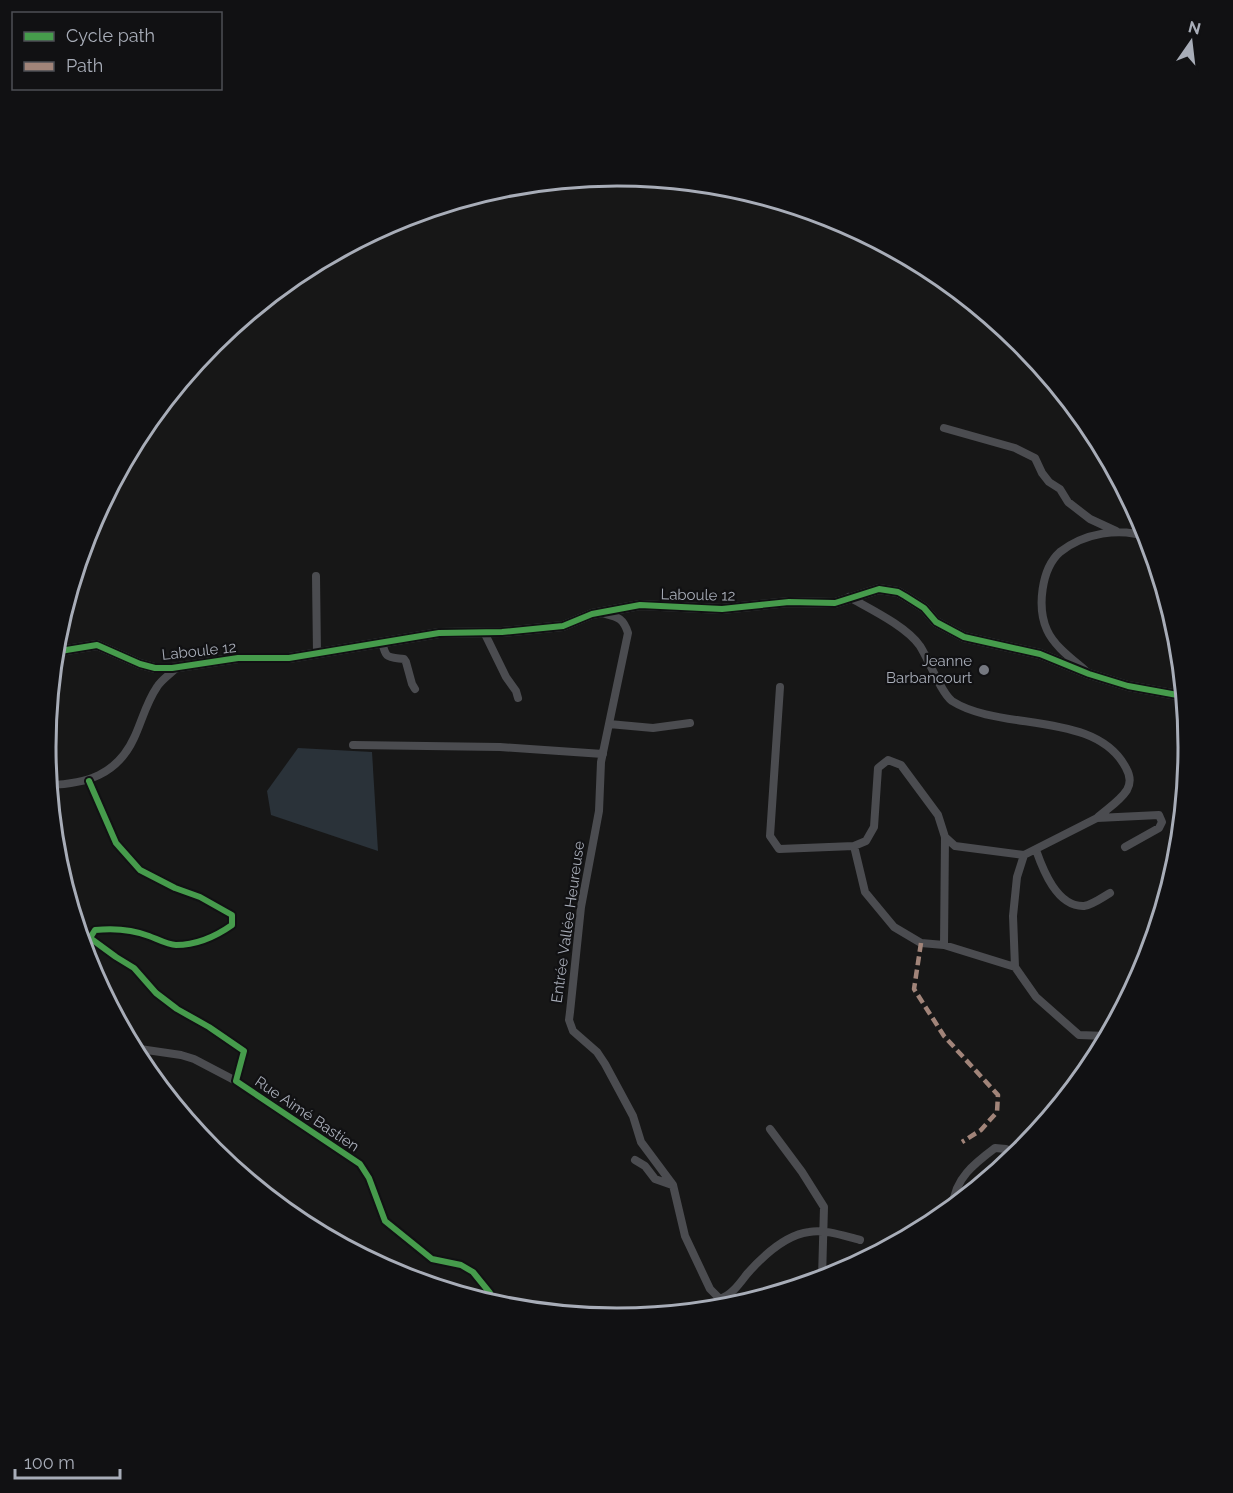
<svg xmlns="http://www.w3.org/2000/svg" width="1233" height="1493" viewBox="0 0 1233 1493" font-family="Raleway,sans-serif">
<rect width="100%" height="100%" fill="#171717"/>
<path fill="#2a3239" d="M298,748L372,752L378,851L271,815L267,791Z"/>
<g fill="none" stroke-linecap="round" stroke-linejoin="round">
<path stroke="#4b4c50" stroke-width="8" d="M944,428L1015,448L1035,458L1042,473L1049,482L1060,489L1068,502L1090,519L1116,531
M316,576L317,654
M849,597C870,609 906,626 920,646C929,660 941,693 952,701C1000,732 1096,710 1126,768C1130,775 1131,783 1127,790C1120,801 1107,809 1097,818
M602,613C617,617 623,617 628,633L601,762L599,811L581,907L570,1012L569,1020L573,1031L597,1052L605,1064L633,1116L641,1142L673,1185L685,1236L710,1289L720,1299C732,1295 740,1283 747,1274C762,1257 785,1235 809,1232C825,1229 844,1236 860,1240
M484,632L506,677L516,691L518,698
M382,642C386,659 387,657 404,659L406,662L412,684L415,689
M1085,670C1072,659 1054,646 1047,630C1037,608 1041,569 1060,552C1084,533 1120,527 1147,537
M780,687L770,836L779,849L854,846L866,841L874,827L878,768L888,760L901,765L938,815L945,837L944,945
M609,724L653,728L690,723
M353,745L500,747L603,754
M89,781L116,843L140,870L175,888L200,897L232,915V925C215,937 197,945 176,945C168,945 157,939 149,936C131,929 114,928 95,930L90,938L116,957L134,968L156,993L177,1009L209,1027L244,1051L236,1081L360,1164L369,1178L385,1221L432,1259L461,1265L473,1272L490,1293V1303
M49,785C86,784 117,775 134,738C142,721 146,703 157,687C162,679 171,674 177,667
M945,837L955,846L1024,855L1097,818L1159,815L1162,822L1159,828L1125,847
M854,846L865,892L894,927L921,943L944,945L1015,967
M1036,850C1043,870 1057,907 1084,906C1092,905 1103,897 1110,893
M1024,855L1017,877L1013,916L1015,967L1036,997L1079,1035L1107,1036
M133,1048L181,1055L194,1059L236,1081
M770,1129L802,1172L824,1207L822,1278
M635,1160L645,1166L655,1179L672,1185
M953,1206C954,1179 975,1163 995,1148L1006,1149L1016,1155"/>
<path stroke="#4b4c50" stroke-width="10" d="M54,652L97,645L140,664L155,668H172L238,658H289L439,633L502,632L563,626L592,614L640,605L722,609L789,602L835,603L879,589L898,592L905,596L924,608L936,622L964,637L1040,654L1089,674L1128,686L1183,696"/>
<path stroke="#a18479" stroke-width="4.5" stroke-dasharray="9 4.5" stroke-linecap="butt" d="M921,943L914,989L944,1036L998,1095L997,1112L981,1130L962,1142"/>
<defs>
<path id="cycleway" d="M54,652L97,645L140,664L155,668H172L238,658H289L439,633L502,632L563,626L592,614L640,605L722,609L789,602L835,603L879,589L898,592L905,596L924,608L936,622L964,637L1040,654L1089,674L1128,686L1183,696
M89,781L116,843L140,870L175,888L200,897L232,915V925C215,937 197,945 176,945C168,945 157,939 149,936C131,929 114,928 95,930L90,938L116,957L134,968L156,993L177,1009L209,1027L244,1051L236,1081L360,1164L369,1178L385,1221L432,1259L461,1265L473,1272L490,1293V1303"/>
</defs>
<use href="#cycleway" stroke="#111113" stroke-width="10"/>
<use href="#cycleway" stroke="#469c4c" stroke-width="6"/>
</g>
<circle fill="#757880" stroke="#111113" stroke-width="2" cx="984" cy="670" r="6"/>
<g text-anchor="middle" stroke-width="4.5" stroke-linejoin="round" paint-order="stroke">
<g font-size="15" fill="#a8adb8" stroke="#111113">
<text transform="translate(698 595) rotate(1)" y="5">Laboule 12</text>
<text transform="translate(199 651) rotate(-6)" y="5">Laboule 12</text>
<text transform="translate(568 922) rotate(-82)" y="5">Entrée Vallée Heureuse</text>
<text transform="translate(307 1114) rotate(34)" y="5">Rue Aimé Bastien</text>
</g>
<g font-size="15" fill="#a8adb8" stroke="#111113" text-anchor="end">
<text x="972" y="666">Jeanne<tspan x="972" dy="17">Barbancourt</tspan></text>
</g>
</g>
<path d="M0 0H1233V1493H0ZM56 747a561 561 0 1 1 1122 0a561 561 0 1 1-1122 0Z" fill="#111113" fill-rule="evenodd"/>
<path fill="none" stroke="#a8adb8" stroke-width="3" d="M56 747a561 561 0 1 1 1122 0a561 561 0 1 1-1122 0Z"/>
<rect x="12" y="12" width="210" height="78" fill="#111113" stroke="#4d4f55" stroke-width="1.5"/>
<rect x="24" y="32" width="30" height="9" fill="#469c4c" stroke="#4d4f55" stroke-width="1.5"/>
<text x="66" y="42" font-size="18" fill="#a8adb8">Cycle path</text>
<rect x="24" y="62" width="30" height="9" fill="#a18479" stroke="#4d4f55" stroke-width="1.5"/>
<text x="66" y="72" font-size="18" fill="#a8adb8">Path</text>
<g transform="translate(1191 42) rotate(14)" stroke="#111113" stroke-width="4.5" paint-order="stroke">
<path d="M0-4.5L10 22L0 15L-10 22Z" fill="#a8adb8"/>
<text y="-9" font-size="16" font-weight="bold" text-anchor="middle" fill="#a8adb8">N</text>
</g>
<path d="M15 1469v9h105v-9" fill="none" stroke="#a8adb8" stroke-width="3"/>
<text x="24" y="1469" font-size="18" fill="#a8adb8" stroke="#111113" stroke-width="4.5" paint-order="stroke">100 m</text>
</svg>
